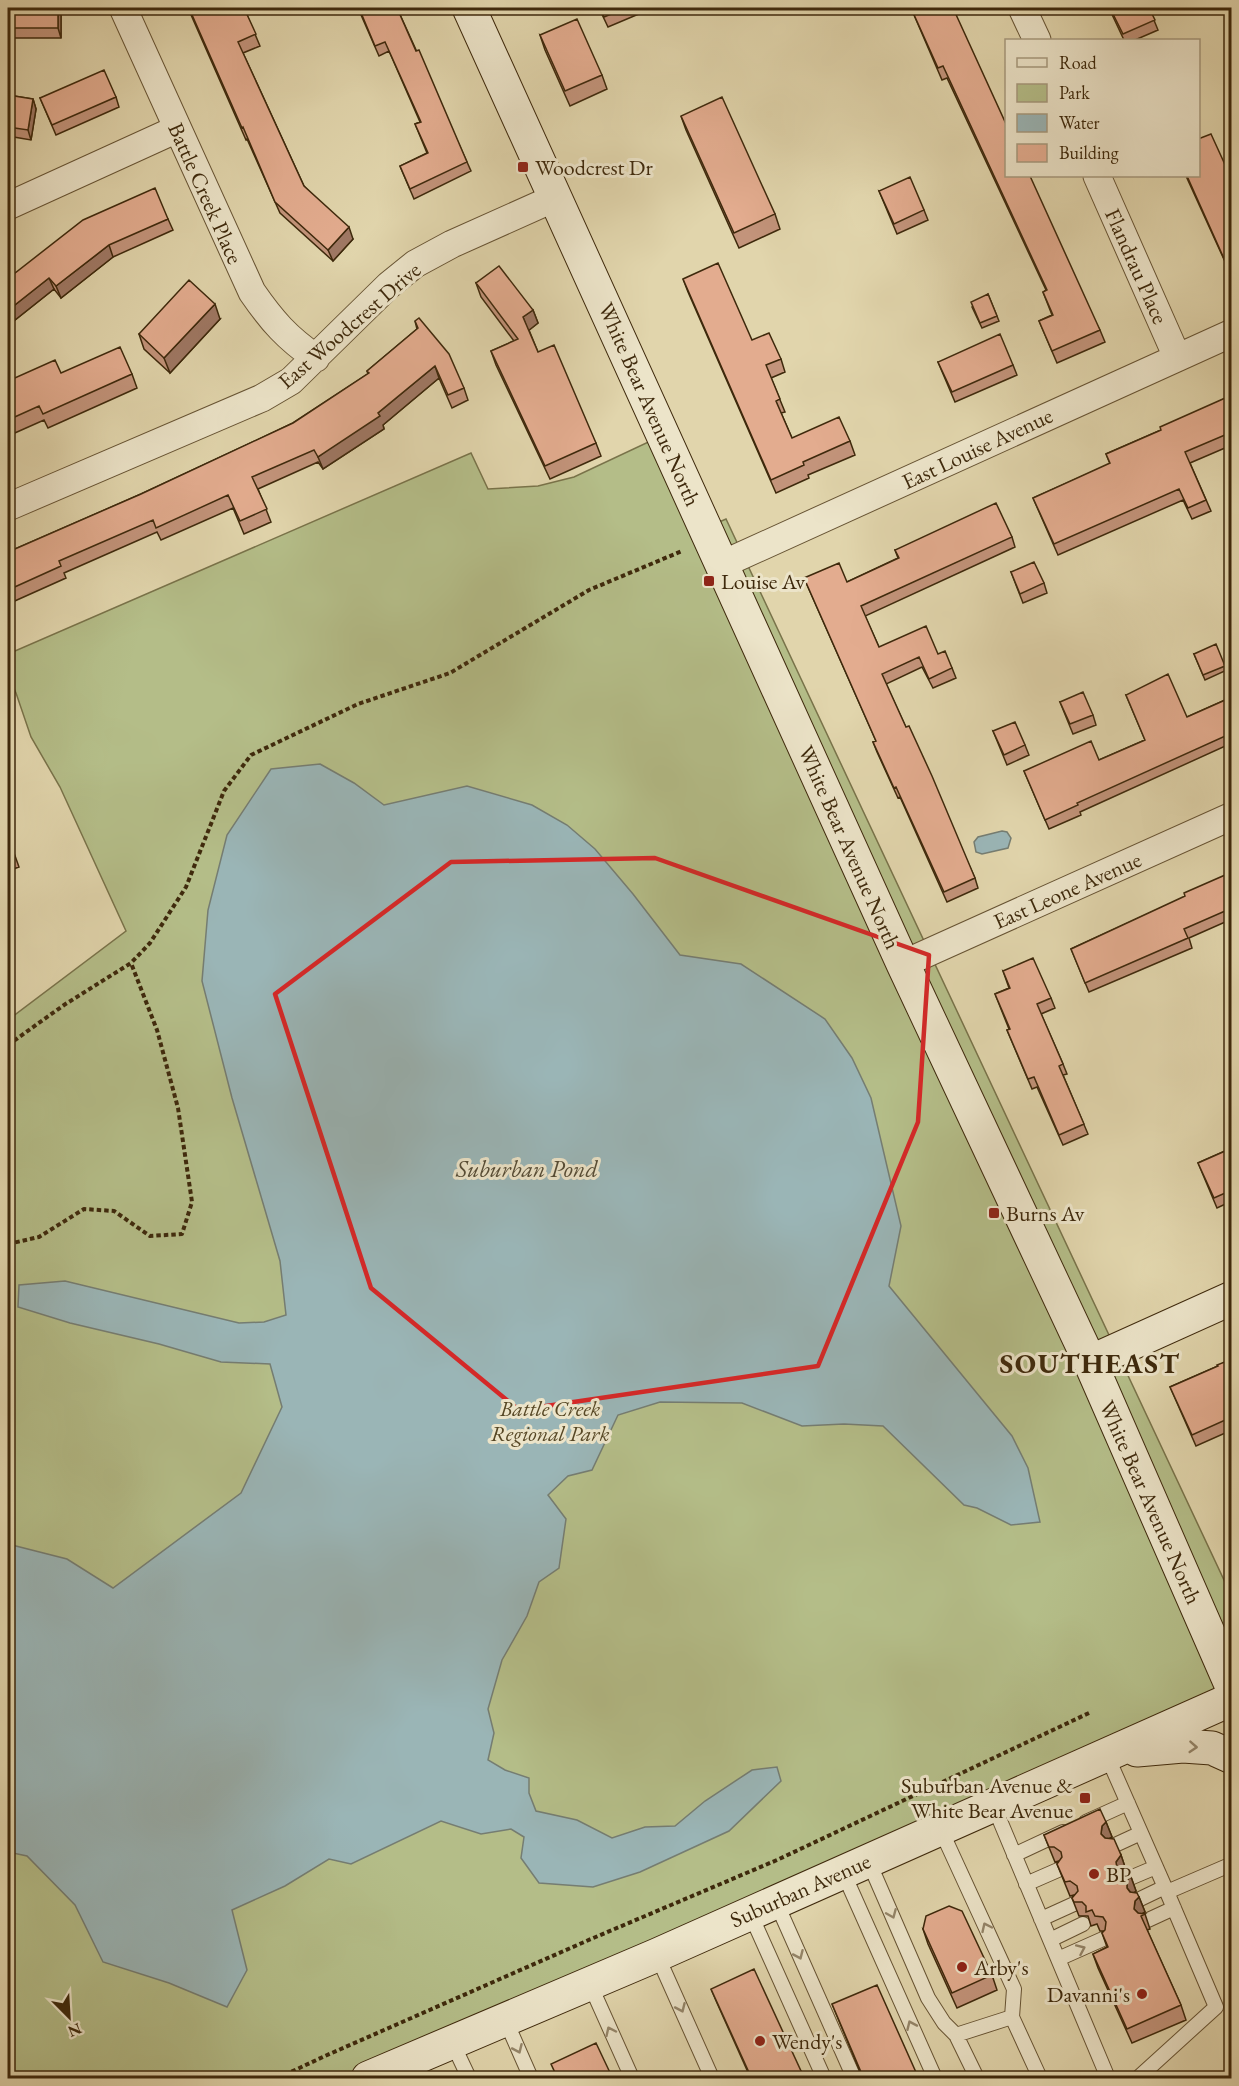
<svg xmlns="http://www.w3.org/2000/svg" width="1239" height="2086" viewBox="0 0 1239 2086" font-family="'EB Garamond',serif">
<rect width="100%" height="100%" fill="#e1d5ac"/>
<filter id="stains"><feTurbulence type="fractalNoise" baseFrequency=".00333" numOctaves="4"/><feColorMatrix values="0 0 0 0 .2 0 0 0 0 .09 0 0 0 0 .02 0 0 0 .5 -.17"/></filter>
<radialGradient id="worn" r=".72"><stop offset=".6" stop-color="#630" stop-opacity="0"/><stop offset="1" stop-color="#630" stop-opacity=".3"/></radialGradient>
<path fill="#b4bd88" stroke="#79734a" stroke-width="1.5" d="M659,437L703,529L726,519L1231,1595V1717L392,2078H8V1020L126,931L60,787L31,737L16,693L8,675V654L471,453L488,489L538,486L574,477Z"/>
<path fill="#9ab5b6" stroke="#757d72" stroke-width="1.5" d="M320,764L354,783L384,805L467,786L532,805L567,825L595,849L633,894L680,955L741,964L825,1019L852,1058L871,1098L901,1226L889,1286L1012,1436L1028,1468L1040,1522L1011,1525L977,1508L964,1505L883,1426L844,1424L802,1426L742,1403L660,1402L618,1415L592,1470L568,1476L548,1495L566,1519L559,1568L539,1582L527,1616L502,1660L488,1709L494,1733L488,1760L505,1770L529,1778V1793L536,1811L577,1820L612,1838L645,1827L675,1826L705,1801L752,1770L777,1767L781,1781L729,1831L640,1872L593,1887L539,1883L521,1858L524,1837L511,1829L481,1834L441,1821L351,1864L329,1859L285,1886L232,1910L247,1970L227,2007L169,1983L103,1962L75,1905L27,1856L8,1852V1544L67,1559L113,1588L241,1493L282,1407L270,1364L221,1362L159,1344L70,1323L18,1307L19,1285L65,1281L239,1323L264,1322L286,1315L280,1261L232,1098L202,981L208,910L227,835L271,769Z
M1002,831L1007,832L1011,838L1008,848L982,854L976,852L974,842L978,837Z"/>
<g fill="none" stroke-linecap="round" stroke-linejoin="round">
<defs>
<path id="lane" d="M1108,1758L1167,1892L1232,1864
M993,1804L1108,2078
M1086,1822L1128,1803
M940,1828L1014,1989L1012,2017L1040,2078
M1115,1845L1141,1833
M1014,1855L1063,1832
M868,1860L928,1998L944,2023L956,2035L977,2078
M843,1872L935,2078
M1130,1878L1156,1867
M1026,1884L1058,1870
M1140,1899L1165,1887
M776,1902L854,2078
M750,1913L824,2078
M1041,1919L1074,1904
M1148,1920L1174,1908
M1050,1940L1083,1924
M657,1955L712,2078
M1058,1959L1103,1939
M589,1982L632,2078
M505,2019L531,2078
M956,2035L1012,2017
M452,2042L469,2078
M1138,2078L1216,2007L1167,1892"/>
<path id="street" d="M123,8L252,292C272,321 287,338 316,358
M1022,8L1037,40
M1097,176L1177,357
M8,206L177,129
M8,507L262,398L291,381L389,285L415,264L452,244L557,197
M723,564L1232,333
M903,964L1232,816"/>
<path id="secondary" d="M469,8L903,964L1090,1362L1232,1687
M1090,1362L1232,1298
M1137,1750L1183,1746L1212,1748L1232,1757
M368,2078L657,1955L1232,1699"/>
</defs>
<use href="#lane" stroke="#675434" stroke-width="16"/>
<use href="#street" stroke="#675434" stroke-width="29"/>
<use href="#secondary" stroke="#3e290c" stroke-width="35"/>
<path stroke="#3e290c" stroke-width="4" stroke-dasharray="4.5 3" stroke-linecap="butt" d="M8,1045L64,1005L131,963L150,943L186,887L224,791L251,755L358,704L450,673L589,590L682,551
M8,1244L39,1237L84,1209L114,1211L150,1236L182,1234L192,1202L178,1108L157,1030L131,963
M278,2078L325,2056L591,1939L777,1860L1089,1713"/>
<use href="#lane" stroke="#ece4c9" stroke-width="14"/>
<use href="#street" stroke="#ece4c9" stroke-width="27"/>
<use href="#secondary" stroke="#ece4c9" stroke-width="33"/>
</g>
<path fill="#c3947b" stroke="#3e290c" stroke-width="1.5" d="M8,8H61V38H8Z
M188,8H244L260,46L243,53L304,186L353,239L333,261L280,213L247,139L246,140Z
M358,8H397L467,162L471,171L414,199L400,166L427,153L415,124L420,122L389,51L379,56Z
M599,8H653L608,27Z
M911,8L1100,330L1105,342L1057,363L1039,321L1052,315L1043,292L1046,290L947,78L942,80Z
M1109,8H1149L1158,30L1135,40H1124Z
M540,35L602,75L607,89L570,106L545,50Z
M8,95L33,99L36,109L31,140L8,136Z
M116,97L119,107L56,135L40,98Z
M681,116L775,214L780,229L739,248L686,130Z
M1186,176H1198L1232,180V277Z
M879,191L924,210L928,220L897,234Z
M168,219L173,230L113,257L61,298L54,289L15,320L8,321V275L15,273Z
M683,279L752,340L781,359L785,372L771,378L785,412L781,413L792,438L850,441L855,455L808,475L809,478L776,493L688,292Z
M476,283L533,310L538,323L529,330L538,352L596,443L601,456L550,479L496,365L491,351L514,341L481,297Z
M988,294L999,321L982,328L972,307Z
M220,319L170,373L144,349L139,334Z
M415,321L464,388L468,400L452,408L439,378L383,425L384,429L323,469L318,462L258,489L271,522L244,534L233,508L161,540L157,532L64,573L66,578L8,604V552L141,494L293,423L368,374L367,371L417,329Z
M938,362L1013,365L1017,375L955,402Z
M61,373L132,374L137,388L48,428L44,420L8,436V381Z
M1232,395V445L1190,463L1211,511L1192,519L1183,500L1058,555L1033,498L1110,464L1106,454L1161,430Z
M1012,537L1015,547L865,616L879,647L938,654L952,668L956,678L933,688L922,667L886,684L975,878L978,888L947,902L900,797L898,798L877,752L873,742L876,741L804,578L847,582L898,558L895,550Z
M1011,572L1044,583L1047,593L1023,603Z
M1194,654L1225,666L1227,670L1205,680Z
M1126,695L1187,717L1232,697V743L1080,812L1081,815L1049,829L1024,771L1099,760L1145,740Z
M1060,702L1093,715L1096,725L1073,734Z
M993,731L1025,745L1029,755L1007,765Z
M8,836L19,867L8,871Z
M1232,872V919L1189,938L1192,948L1089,992L1071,949L1185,897Z
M1003,971L1051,998L1055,1008L1041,1014L1063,1064L1067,1074L1063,1075L1088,1134L1063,1145L1037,1087L1032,1089L1007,1030L1009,1029L995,994L1009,988Z
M1232,1148V1201L1217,1208L1198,1163Z
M1232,1359V1430L1196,1446L1170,1387L1218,1366Z
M1106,1822L1112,1837L1109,1839L1121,1855L1126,1870L1124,1872L1131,1877L1136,1891L1134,1893L1139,1897L1145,1912L1142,1914H1145L1150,1929L1147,1930L1181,2005L1186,2020L1132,2043L1098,1968L1093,1954L1107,1947L1102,1933L1104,1931H1100L1097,1924L1091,1926L1088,1916H1079L1072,1898L1074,1895L1070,1896L1057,1864L1059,1861L1055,1862L1044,1835Z
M923,1929L992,1975L997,1990L957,2008L928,1944Z
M711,1989L801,2071L803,2079H751L717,2003Z
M832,2004L919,2079H863Z"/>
<path fill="#9f7864" stroke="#3e290c" stroke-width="1.5" d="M58,8H61V38L58,28Z
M33,99L36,109L31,140L28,130Z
M349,227L353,239L333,261L328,250Z
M109,245L113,257L61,298L56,286Z
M49,278L54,289L15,320L11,308Z
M215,304L220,319L170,373L164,358Z
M533,310L538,323L528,331L523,317Z
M435,366L439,378L383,425L384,429L323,469L318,457L378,413Z
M10,906L14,916L8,923V909Z
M1106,1822L1112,1837L1107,1840L1101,1834L1102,1826Z
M1121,1855L1126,1870L1121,1876L1117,1868L1116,1862Z
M1131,1877L1136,1891L1132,1894L1127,1888V1880Z
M1139,1897L1145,1912L1140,1915L1134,1909L1135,1901Z"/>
<path fill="#e3ac8f" stroke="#3e290c" stroke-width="1.5" d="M8,8H58V28H8Z
M189,8H244L256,34L238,42L304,186L349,227L328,250L275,202L243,127L242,128Z
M359,8H397L416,51L419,50L467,162L410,189L400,166L428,153L415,124L421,122L385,42L375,46Z
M600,8H626L604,17Z
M911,8H953L1006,124V176H1030L1100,330L1052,351L1039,321L1053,315L1043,292L1047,290L943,66L938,68Z
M1110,8H1149L1155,20L1123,34Z
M577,19L602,75L565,91L540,35Z
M104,70L116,97L52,125L40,98Z
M8,95L33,99L28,130L8,127Z
M722,97L775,214L734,233L681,116Z
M1211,134L1232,180V271L1230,272L1187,176H1198V139Z
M910,177L924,210L894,224L879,191Z
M155,188L168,219L109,245L56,286L49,278L11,308L8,309V275L15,273L83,220Z
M718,263L752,340L769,333L781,359L766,365L780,399L776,401L792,438L839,417L850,441L803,462L804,465L771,480L683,279Z
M499,266L533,310L523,317L538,352L554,345L596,443L545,466L491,351L518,339L476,283Z
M189,280L215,304L164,358L139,334Z
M988,294L997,316L980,323L971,302Z
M419,318L449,354L464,388L448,395L435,366L378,413L380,416L318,457L314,450L252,477L267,509L240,521L228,495L156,528L153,520L59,561L61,566L8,590V552L141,494L293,423L369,373L367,371L418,328L415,321Z
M1000,334L1013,365L952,392L938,362Z
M120,347L132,374L43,414L39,406L8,420V381L55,360L61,373Z
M1232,395V432L1185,452L1206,500L1188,508L1179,489L1054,544L1033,498L1110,463L1106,454L1161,430L1160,427Z
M996,503L1012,537L861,606L879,647L926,626L938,654L945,651L952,668L929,679L919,657L882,674L906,727L909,726L932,776L975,878L944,892L896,787L894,788L873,742L876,741L804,578L839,563L847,582L899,558L895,550Z
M1034,562L1044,583L1020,594L1011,572Z
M1216,644L1225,666L1203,675L1194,654Z
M1168,674L1187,717L1232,697V733L1077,803L1078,805L1045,820L1024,771L1091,741L1099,760L1145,740L1126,695Z
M1083,692L1093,715L1070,724L1060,702Z
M1015,722L1025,745L1004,755L993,731Z
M8,836L15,857L8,859Z
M1232,872V908L1184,929L1188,938L1085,983L1071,949L1185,896L1184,893Z
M1033,958L1051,998L1037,1004L1063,1064L1059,1066L1084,1124L1059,1135L1034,1077L1028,1079L1007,1030L1010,1029L995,994L1010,988L1003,971Z
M1232,1148V1190L1214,1198L1198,1163Z
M1232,1359V1417L1192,1435L1170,1387L1218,1366L1217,1365Z
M1100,1809L1106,1822L1102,1826L1101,1834L1105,1838L1114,1839L1121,1855L1116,1862L1117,1868L1123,1873L1129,1872L1131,1877L1127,1880V1888L1130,1892L1137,1893L1139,1897L1135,1901L1134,1909L1138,1913L1145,1914L1141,1916L1181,2005L1127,2029L1093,1954L1108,1947L1102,1933L1105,1930L1106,1922L1103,1917L1095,1916L1092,1910L1086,1912V1906L1082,1902H1074L1072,1898L1078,1891L1077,1886L1070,1881L1065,1882L1057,1864L1062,1857L1061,1852L1054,1847H1049L1044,1835Z
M949,1906L962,1911L992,1975L952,1993L923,1929L926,1916Z
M754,1969L801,2071L785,2079H752L711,1989Z
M877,1985L919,2079H864L832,2004Z
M596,2043L613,2079H558L551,2064Z"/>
<defs><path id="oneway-chevron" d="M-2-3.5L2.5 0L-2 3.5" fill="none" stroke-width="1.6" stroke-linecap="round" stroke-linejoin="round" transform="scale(1.5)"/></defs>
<g stroke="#95866a">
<use href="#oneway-chevron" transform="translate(1193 1747) rotate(4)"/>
<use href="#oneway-chevron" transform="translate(892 1914) rotate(67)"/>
<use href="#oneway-chevron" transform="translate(986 1927) rotate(-115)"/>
<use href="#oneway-chevron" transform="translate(1081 1949) rotate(-24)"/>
<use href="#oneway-chevron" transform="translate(799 1955) rotate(66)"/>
<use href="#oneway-chevron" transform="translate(681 2008) rotate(66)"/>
<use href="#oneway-chevron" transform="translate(911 2025) rotate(-114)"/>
<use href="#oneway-chevron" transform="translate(610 2031) rotate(-115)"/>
<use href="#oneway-chevron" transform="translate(518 2049) rotate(66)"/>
</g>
<path fill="none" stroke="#d62828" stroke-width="4.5" stroke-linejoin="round" d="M655,858L929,955L918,1122L818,1366L519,1410L371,1288L275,994L451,862Z"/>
<g fill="#8f2418" stroke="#ece4c9" stroke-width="2">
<rect x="517" y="161" width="12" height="12" rx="3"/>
<rect x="703" y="575" width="12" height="12" rx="3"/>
<rect x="988" y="1207" width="12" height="12" rx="3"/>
<rect x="1079" y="1792" width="12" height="12" rx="3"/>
<circle cx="1094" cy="1874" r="6"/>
<circle cx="962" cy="1967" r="6"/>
<circle cx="1142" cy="1994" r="6"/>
<circle cx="760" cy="2041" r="6"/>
</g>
<g text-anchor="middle" stroke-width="6" stroke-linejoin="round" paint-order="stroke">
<g font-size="22" fill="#3e290c" stroke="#ece4c9" text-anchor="start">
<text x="535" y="175">Woodcrest Dr</text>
<text x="721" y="589">Louise Av</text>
<text x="1006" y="1221">Burns Av</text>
<text x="1073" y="1793" text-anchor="end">Suburban Avenue &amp;<tspan x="1073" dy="25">White Bear Avenue</tspan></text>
<text x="1106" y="1882">BP</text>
<text x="974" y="1975">Arby's</text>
<text x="1130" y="2002" text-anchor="end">Davanni's</text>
<text x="772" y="2049">Wendy's</text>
</g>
<g font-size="22" fill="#3e290c" stroke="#ece4c9">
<text transform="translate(206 193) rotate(66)" y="8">Battle Creek Place</text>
<text transform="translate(1137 266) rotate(66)" y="8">Flandrau Place</text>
<text transform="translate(349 325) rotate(-41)" y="8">East Woodcrest Drive</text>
<text transform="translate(650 404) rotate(66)" y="8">White Bear Avenue North</text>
<text transform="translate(977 448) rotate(-25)" y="8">East Louise Avenue</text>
<text transform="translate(850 847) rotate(66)" y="8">White Bear Avenue North</text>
<text transform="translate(1067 890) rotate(-24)" y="8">East Leone Avenue</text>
<text transform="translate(1151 1502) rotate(66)" y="8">White Bear Avenue North</text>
<text transform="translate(800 1890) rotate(-24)" y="8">Suburban Avenue</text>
</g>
<g font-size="22" font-style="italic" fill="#564725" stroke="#ece4c9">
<text x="550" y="1416">Battle Creek<tspan x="550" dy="25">Regional Park</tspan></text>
</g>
<g font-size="24" font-style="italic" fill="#554c36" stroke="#ece4c9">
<text x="527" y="1177">Suburban Pond</text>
</g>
<g font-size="28" font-weight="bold" letter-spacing="1.5" fill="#3e290c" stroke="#ece4c9">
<text x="1090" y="1373">SOUTHEAST</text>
</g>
</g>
<rect width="1239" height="2086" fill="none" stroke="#e1d5ac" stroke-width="30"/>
<rect x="9" y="9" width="1221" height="2068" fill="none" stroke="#3e290c" stroke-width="3"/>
<rect x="15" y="15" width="1209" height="2056" fill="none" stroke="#3e290c" stroke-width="1.5"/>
<rect x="1005" y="39" width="195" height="138" fill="#ece4c9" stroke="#a6997d" stroke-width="1.5"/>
<rect x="1017" y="58" width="30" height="9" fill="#ece4c9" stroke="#a6997d" stroke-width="1.5"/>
<text x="1059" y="69" font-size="18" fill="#3e290c">Road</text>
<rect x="1017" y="84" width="30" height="18" fill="#b4bd88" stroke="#a6997d" stroke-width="1.5"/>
<text x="1059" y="99" font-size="18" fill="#3e290c">Park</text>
<rect x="1017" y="114" width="30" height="18" fill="#9ab5b6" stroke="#a6997d" stroke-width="1.5"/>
<text x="1059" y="129" font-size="18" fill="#3e290c">Water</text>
<rect x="1017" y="144" width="30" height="18" fill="#e3ac8f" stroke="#a6997d" stroke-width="1.5"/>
<text x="1059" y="159" font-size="18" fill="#3e290c">Building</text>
<g transform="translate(69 2017) rotate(156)" stroke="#ece4c9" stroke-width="4.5" paint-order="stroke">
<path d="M0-4.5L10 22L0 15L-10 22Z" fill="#3e290c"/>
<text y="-9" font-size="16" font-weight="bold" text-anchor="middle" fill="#3e290c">N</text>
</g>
<rect width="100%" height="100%" filter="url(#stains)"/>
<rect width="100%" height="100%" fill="url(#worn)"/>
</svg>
